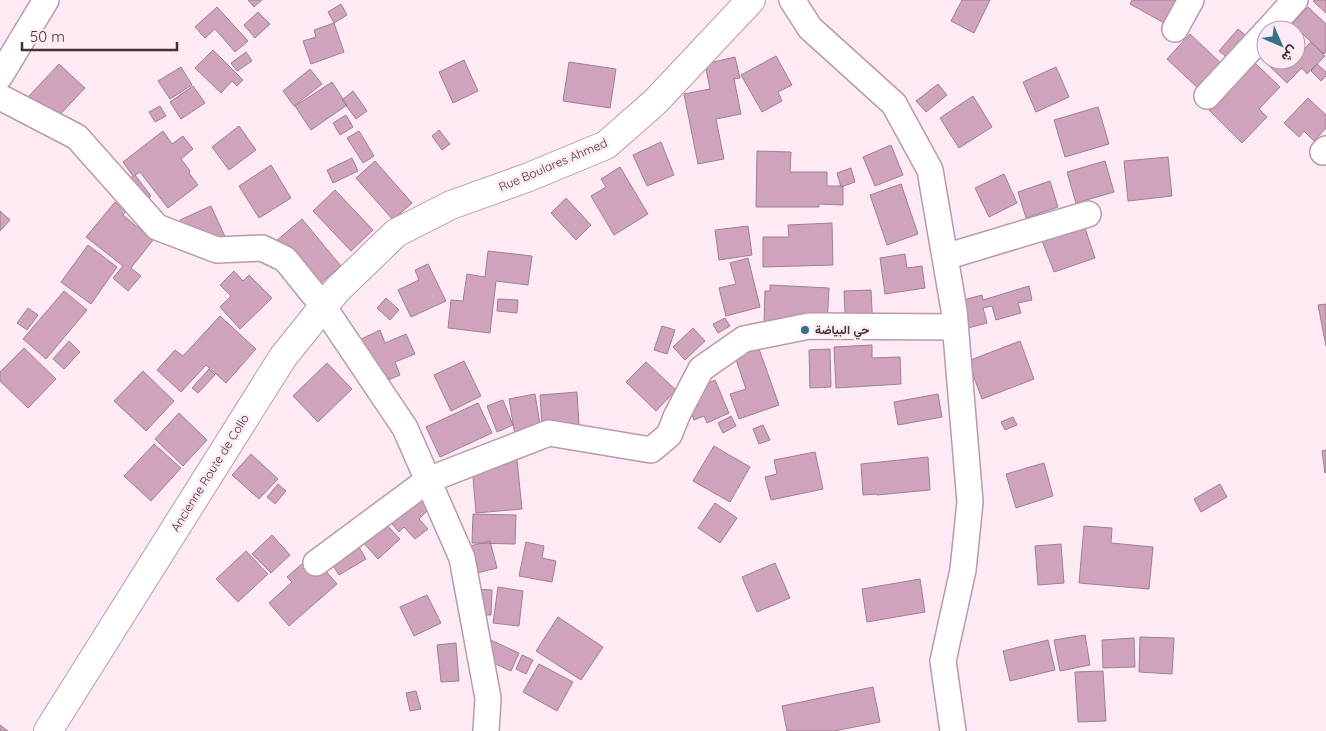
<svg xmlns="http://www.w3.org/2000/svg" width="1326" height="731" viewBox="0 0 1326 731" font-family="Quicksand,Vazirmatn,sans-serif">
<rect width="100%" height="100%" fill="#feeaf5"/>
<path fill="#d0a3bc" stroke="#9e8091" d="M248,0H262L254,7Z
M962,0H990L974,33L951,21Z
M1132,0H1179L1166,24L1130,4Z
M1315,0H1326V13L1313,1Z
M341,4L347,15L334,23L328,12Z
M217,7L248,41L235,52L215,29L205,38L195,27Z
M1308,7L1326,24V52L1324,54L1292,24Z
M258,12L270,24L255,38L244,25Z
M334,23L344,52L311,64L303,41L316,37L314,30Z
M1238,29L1249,38L1230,60L1219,51Z
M1190,34L1224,66L1201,91L1167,59Z
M1311,42L1325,56L1307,74L1302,68L1287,83L1260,57L1266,51V60H1296V43L1303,50Z
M213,50L243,80L237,86L232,81L221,93L195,68Z
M246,52L252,61L237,71L231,63Z
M776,56L792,85L778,92L782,101L762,112L741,75Z
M735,57L740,78L734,79L741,114L716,119L724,159L698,164L684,94L710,89L705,64Z
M464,60L478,91L453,103L439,72Z
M569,62L616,69L610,108L563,101Z
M1254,62L1280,87L1259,109L1267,117L1242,143L1208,109Z
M59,64L85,88L54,121L28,97Z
M1317,64L1326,72V76L1321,81L1311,71Z
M181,67L192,85L170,99L158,81Z
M1056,67L1069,97L1036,112L1023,82Z
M310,69L322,84L294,106L283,91Z
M332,82L347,105L311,130L295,106Z
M938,84L947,95L926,112L916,101Z
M193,86L205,103L181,119L170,102Z
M353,91L367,111L356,119L342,100Z
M973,96L992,127L959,148L940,118Z
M1308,98L1326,115V128L1314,141L1304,131L1299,137L1284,123Z
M160,106L166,116L155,122L149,112Z
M1098,107L1109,144L1065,157L1054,120Z
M346,115L353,127L340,135L333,123Z
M239,126L256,150L229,170L212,147Z
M439,130L450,144L442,150L432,136Z
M163,131L172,144L183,136L193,149L181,159L190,171L189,173L198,185L168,208L140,172L135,175L151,196L138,206L122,185L133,176L123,162Z
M359,131L374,156L363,163L347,138Z
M661,142L674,175L647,186L633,155Z
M891,145L903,175L875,186L863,157Z
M757,151L791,152L790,172H827V186H843V205L819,204V207H756Z
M1168,157L1172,196L1128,201L1124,161Z
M352,158L358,171L333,183L327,170Z
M375,161L412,203L393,220L356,178Z
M1105,161L1114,192L1076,203L1067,172Z
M271,165L291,198L259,218L239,186Z
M620,167L648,214L614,235L591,196L606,187L601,179Z
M851,168L855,182L841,187L837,173Z
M1004,174L1017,203L989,217L975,188Z
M1050,181L1058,207L1026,218L1018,192Z
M901,184L918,234L887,245L870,195Z
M335,190L373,230L351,251L313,211Z
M566,198L591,225L576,240L551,213Z
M115,202L126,211L123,215L153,240L131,268L141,276L128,291L113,278L123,266L86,237Z
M211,206L227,241L197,255L180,220Z
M0,211L10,220L0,231Z
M302,219L341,266L308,294L269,247Z
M832,223L833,265L763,267V237H789L788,225Z
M1084,225L1095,258L1054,272L1041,238Z
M748,226L752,255L719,260L715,230Z
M88,245L117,267L91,304L61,282Z
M488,251L532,256L528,285L496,281L490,333L448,328L451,300L463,301L467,274L485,277Z
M905,254L907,268L922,266L925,288L885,294L880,258Z
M748,258L760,307L726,316L719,288L736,284L730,263Z
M428,264L446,301L411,317L398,290L419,280L415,270Z
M234,271L243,281L249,275L272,298L240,329L220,307L231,296L220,285Z
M770,285L829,288L827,326L764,323L765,291H770Z
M1029,286L1032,300L1018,303L1021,313L996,320L992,306L983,308L987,323L968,328L960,301L982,295L983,300Z
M871,290L873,330L846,331L844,291Z
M64,291L87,310L46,359L23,339Z
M386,298L399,310L390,320L377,308Z
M498,299L518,300L517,313L497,311Z
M1326,304V346L1318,305Z
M28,308L38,315L27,330L17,323Z
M220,316L256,349L226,383L206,365L181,392L157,370L175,350L183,356Z
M725,318L730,326L718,333L713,324Z
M662,326L675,330L667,354L654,350Z
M693,328L705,341L685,360L673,347Z
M380,330L385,343L406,334L415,354L395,362L400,375L372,387L353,343Z
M69,341L80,352L64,369L53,359Z
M1020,341L1034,379L982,399L968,361Z
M872,345V358L900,357L901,384L836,388L834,347Z
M758,346L779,405L739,419L730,394L746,389L734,354Z
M24,348L56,379L28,408L0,381V372Z
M830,349L831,387L810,388L809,350Z
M464,361L481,396L451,411L434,375Z
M646,362L676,390L656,411L626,382Z
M327,363L352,389L318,422L293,396Z
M209,369L215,375L198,393L192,388Z
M143,371L174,401L146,431L114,401Z
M715,380L729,413L707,423L704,416L694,420L690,410L698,406L692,390Z
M577,392L579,425L542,428L540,395Z
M535,394L541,431L515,435L509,399Z
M938,394L942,417L898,425L894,402Z
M503,400L513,425L497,432L487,406Z
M478,403L492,433L440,457L426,427Z
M179,413L207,440L183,466L155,439Z
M731,416L736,426L723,433L718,423Z
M1013,417L1017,425L1005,430L1001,422Z
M763,425L770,440L759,444L753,429Z
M154,444L181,468L151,501L124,476Z
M714,446L750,467L730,502L693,481Z
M1326,450V472L1325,473L1322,451Z
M815,452L823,489L771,500L765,477L777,474L774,460Z
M251,454L278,479L259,499L232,475Z
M928,457L930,490L877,495V494L863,495L861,464Z
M517,460L522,509L476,513L472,465Z
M1044,463L1053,496L1016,508L1006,474Z
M278,484L286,491L275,504L267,497Z
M407,484L429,509L419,519L428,529L415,539L404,527L399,532L379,509Z
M1220,484L1227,497L1201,512L1194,499Z
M715,503L737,518L720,543L698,528Z
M372,509L400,539L378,559L351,529Z
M473,514L516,515L515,544L472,543Z
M1084,526L1112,528L1111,543L1153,547L1149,589L1079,583Z
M272,535L290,555L271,573L252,554Z
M355,540L366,559L339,575L328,557Z
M490,541L497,568L469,575L462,548Z
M526,542L544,546L542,558L556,561L552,582L519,576Z
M1061,544L1064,583L1038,585L1035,546Z
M246,551L268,574L238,602L216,579Z
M312,555L337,584L289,626L269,603L292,582L287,577Z
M775,563L790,598L757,612L742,577Z
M920,579L925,612L867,622L862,589Z
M498,587L523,591L519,626L493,623Z
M477,589L492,590L491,615H475Z
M427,595L441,623L414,636L400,607Z
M558,617L603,647L581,680L536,651Z
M1085,635L1090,665L1060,671L1054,640Z
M484,637L519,653L511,671L476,655Z
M1140,637L1174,638L1172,674L1139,672Z
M1134,638L1135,667L1103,668L1102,640Z
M1048,640L1055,670L1010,681L1003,651Z
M456,643L459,681L441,682L437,645Z
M522,655L533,660L526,674L516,669Z
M539,664L573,682L557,711L523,692Z
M1103,671L1106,721L1078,722L1075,672Z
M873,687L880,722L834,731H787L782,706Z
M416,691L421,709L410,711L406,693Z
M0,725L8,731H0Z"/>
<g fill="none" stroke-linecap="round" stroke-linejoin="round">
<defs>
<path id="minor" d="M792,0L810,28L894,104L930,170L954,310L970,502L963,570L943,661L953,731
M1175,29L1191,0
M1268,30L1295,0
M0,76L46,0
M1207,96L1266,32
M0,97L77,137L157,227L217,250L262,248L285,259L323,306L405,428L462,558L488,698L486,731
M1323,152L1326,149
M945,257L1088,214
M316,563L428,480L549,433L651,450L669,435L677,415L701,369L744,339L809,326L955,327"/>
<path id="major" d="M48,731L283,357L336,291L396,233L451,205L529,177L606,145L655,102L751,0"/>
</defs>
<use href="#minor" stroke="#b99aab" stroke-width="28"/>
<use href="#major" stroke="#b99aab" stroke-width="30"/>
<use href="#minor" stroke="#fff" stroke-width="25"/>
<use href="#major" stroke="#fff" stroke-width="28"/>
</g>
<circle fill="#337187" stroke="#feeaf5" stroke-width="2" cx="805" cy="330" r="5"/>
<g text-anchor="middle" stroke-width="5" stroke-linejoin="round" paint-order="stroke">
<g font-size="12" fill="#3e3138" stroke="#feeaf5">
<text transform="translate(553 165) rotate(-23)" y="4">Rue Boulares Ahmed</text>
<text transform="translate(210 473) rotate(-58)" y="4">Ancienne Route de Collo</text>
</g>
<g font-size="12" font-weight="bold" fill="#3e3138" stroke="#feeaf5" text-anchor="start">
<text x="815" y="334">حي البياضة</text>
</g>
</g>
<g transform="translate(1281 45) rotate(135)"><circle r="24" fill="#feeaf5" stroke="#b1a0a9"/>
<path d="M0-4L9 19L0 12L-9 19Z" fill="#337187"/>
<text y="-8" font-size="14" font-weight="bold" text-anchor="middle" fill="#3e3138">ش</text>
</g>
<path d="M22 42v8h155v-8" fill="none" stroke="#3e3138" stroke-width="2.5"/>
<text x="30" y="42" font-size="15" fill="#3e3138" stroke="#feeaf5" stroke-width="4" paint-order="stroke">50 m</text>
</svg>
